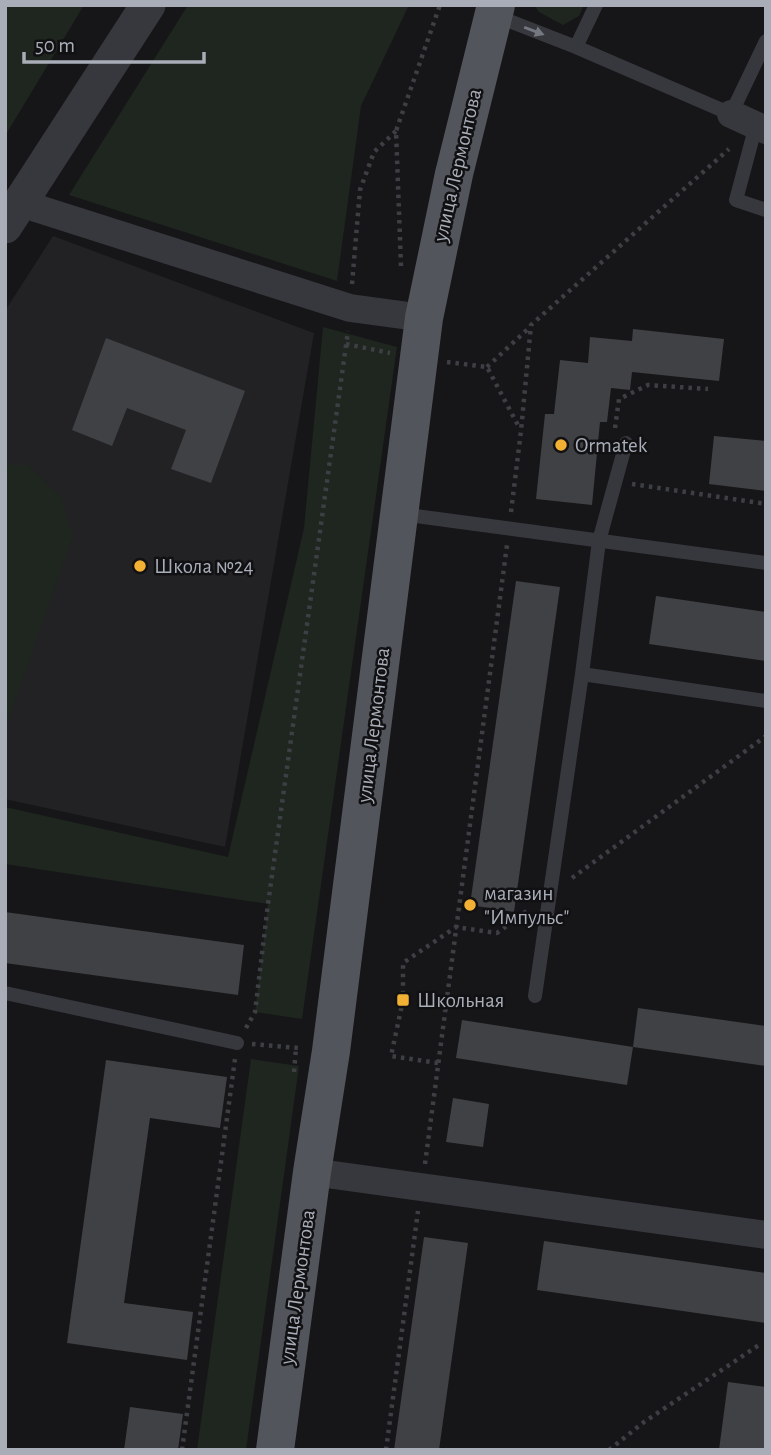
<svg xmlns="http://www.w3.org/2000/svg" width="771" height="1455" viewBox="0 0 771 1455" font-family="'Alegreya Sans',sans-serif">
<rect width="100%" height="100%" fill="#161618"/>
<path fill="#222225" d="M53,236L314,333L225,847L5,799V311Z"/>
<path fill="#1e261f" d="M5,5H84L5,136Z
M188,5H409L361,106L337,281L69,195Z
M534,5H584L579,16L563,25L539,12Z
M323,327L397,347L302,1019L255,1012L268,904L5,864V807L228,857L304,528Z
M5,465H28L60,496L73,536L9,718L5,721Z
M251,1059L299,1066L246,1450H197Z"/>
<path fill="#404145" d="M633,329L724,339L719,381L632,372L630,390L611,388L607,422H600L592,505L536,499L545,414H554L560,360L588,363L590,337L632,341Z
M106,338L245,391L211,483L171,469L186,430L127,408L112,446L72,430Z
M714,436L766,441V491L709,484Z
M516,581L560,587L514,912L470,905Z
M656,596L766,612V661L649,644Z
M5,912L244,945L238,995L5,963Z
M638,1008L766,1026V1066L633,1047L627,1085L456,1058L462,1020L633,1047Z
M106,1060L227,1077L220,1128L150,1118L124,1303L193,1312L187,1360L67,1343Z
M453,1098L489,1104L483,1147L446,1142Z
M424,1237L468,1243L439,1450H394Z
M544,1241L766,1273V1323L537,1290Z
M728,1382L766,1387V1435L764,1450H719Z
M130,1407L183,1414L178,1450H124Z"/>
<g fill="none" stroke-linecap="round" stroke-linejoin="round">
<path stroke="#3d3f44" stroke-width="4.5" stroke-dasharray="3.5 5" stroke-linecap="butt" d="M401,266L396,131L440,5
M352,284L360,190L374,152L396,131
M346,344L390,353
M447,362L487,367L520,429
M487,367L530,327
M615,428L619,399L648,385L708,389
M632,484L766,504
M511,512L521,431L531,325L729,149
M572,878L766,736
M246,1028L255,1012L268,904L348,331
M252,1044L299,1048
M438,1063L391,1056L403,1000V963L456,927L497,933L528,910
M294,1072L296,1048
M425,1164L507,545
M182,1450L235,1059
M386,1450L418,1211
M609,1450L644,1422L759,1345"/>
<path stroke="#37383d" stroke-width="14" d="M494,15L576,47L731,114L766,41
M576,47L596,5
M756,125L736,200L766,210
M401,514L766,563
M582,674L766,701
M5,993L237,1043
M535,996L582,674L599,541L626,443"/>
<path stroke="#37383d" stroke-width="28" d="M731,114L766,130
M20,203L350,308L424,318
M312,1172L766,1235"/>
<path stroke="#37383d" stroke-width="35" d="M5,226L148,5"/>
<path stroke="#53555c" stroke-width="38" d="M275,1450L312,1172L331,1051L424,318L454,174L496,5"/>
</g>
<defs><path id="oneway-solid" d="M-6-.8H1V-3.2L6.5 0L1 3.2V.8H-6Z" transform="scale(1.75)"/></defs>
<use fill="#757881" href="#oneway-solid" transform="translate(534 31) rotate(21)"/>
<g fill="#f2b134" stroke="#111113" stroke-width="2.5">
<circle cx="561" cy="445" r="7"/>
<circle cx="140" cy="566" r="7"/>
<circle cx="470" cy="905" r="7"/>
<rect x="396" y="993" width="14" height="14" rx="3.5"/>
</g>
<g text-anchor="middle" stroke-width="5" stroke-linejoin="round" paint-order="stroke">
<g font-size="21" fill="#a8adb8" stroke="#111113">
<text transform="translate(457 165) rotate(-77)" y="7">улица Лермонтова</text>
<text transform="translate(373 725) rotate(-83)" y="7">улица Лермонтова</text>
<text transform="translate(297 1287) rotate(-82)" y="7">улица Лермонтова</text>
</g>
<g font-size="21" fill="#a8adb8" stroke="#111113" text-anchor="start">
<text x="575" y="452">Ormatek</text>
<text x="154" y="573">Школа №24</text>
<text x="484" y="900">магазин<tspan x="484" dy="24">"Импульс"</tspan></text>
<text x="417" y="1007">Школьная</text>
</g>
</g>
<rect width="771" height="1455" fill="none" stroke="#a8adb8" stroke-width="14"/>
<path d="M24 52v10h180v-10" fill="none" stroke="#a8adb8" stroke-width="3.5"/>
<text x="35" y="52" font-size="21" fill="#a8adb8" stroke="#111113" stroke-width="5" paint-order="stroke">50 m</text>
</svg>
